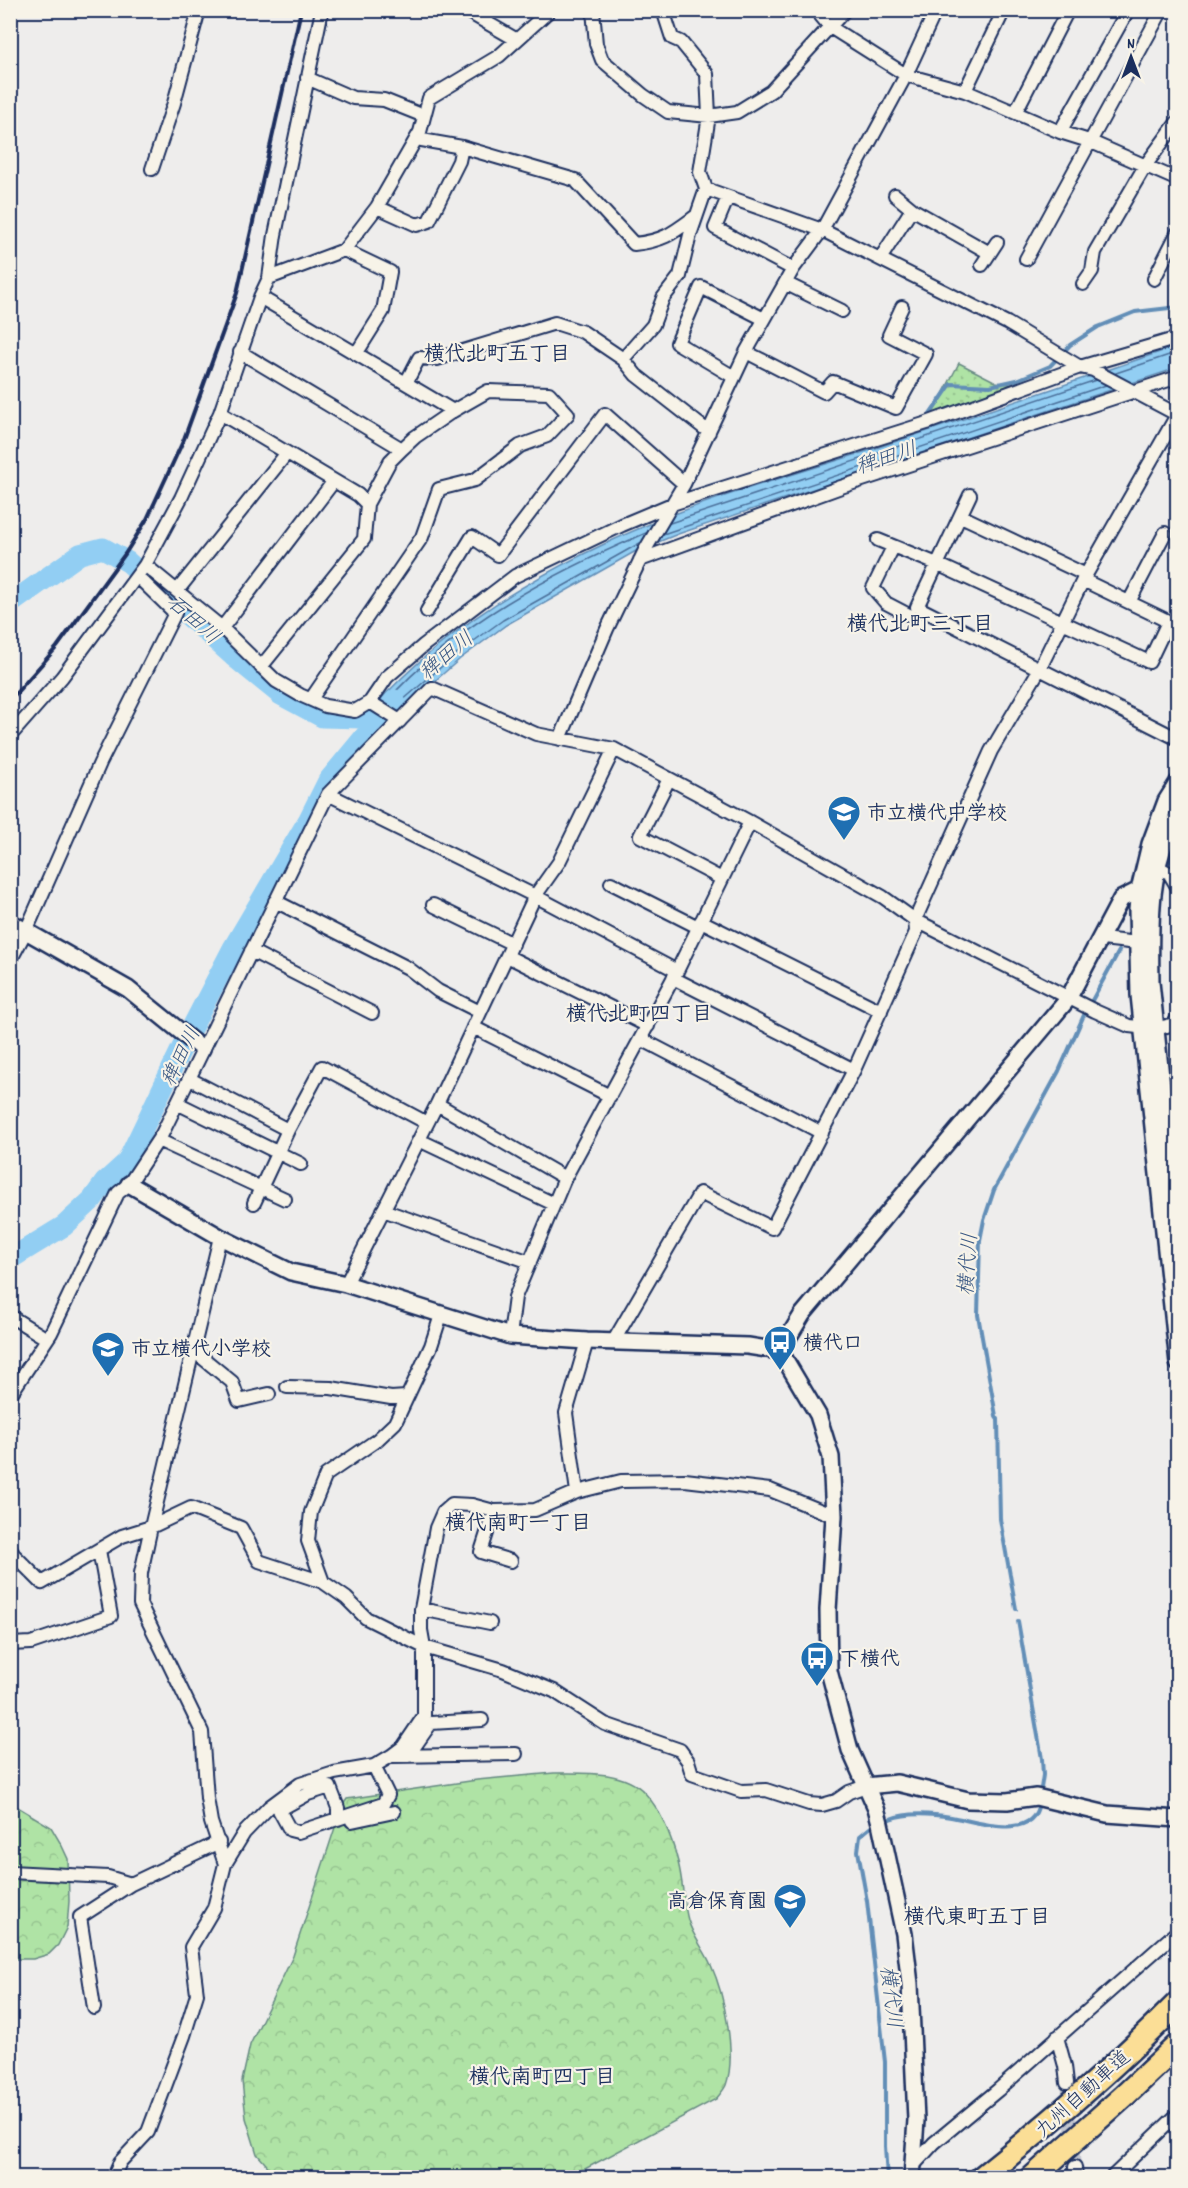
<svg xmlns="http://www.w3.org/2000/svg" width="1188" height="2188" viewBox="0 0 1188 2188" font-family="Dekko,'Klee One',sans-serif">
<defs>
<pattern id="forest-crowns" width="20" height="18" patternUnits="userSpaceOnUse" patternTransform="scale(1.5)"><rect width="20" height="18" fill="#afe3a5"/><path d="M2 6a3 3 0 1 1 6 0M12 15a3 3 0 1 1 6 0" fill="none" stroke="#96c390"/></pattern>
<pattern id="park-dots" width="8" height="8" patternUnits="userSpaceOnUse" patternTransform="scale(1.5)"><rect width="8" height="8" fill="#afe3a5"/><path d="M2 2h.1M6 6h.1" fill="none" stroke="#96c390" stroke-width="1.8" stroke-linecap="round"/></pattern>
</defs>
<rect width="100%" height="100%" fill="#eeedec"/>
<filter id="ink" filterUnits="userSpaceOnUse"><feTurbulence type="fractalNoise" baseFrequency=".0167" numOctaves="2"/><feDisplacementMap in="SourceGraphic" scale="12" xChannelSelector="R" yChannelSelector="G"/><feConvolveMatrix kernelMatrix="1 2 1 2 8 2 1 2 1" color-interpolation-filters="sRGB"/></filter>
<g filter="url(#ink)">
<path fill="url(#forest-crowns)" stroke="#658982" stroke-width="1.5" d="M554,1773C582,1773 624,1770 645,1793C661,1811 672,1838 678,1862C683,1881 683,1901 688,1920C693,1937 704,1949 711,1965C724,1994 737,2054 726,2085C724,2090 719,2095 716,2099L570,2177L438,2178C424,2171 415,2173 400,2178H278L257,2154L246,2118L242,2081L250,2045L293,1956L342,1806L347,1799L477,1780Z
M11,1803L51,1827L61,1844L68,1859L69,1901L67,1927L58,1945L49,1954L33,1959H11Z"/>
<path fill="url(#park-dots)" stroke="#658982" stroke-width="1.5" d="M959,363L996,382L1016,385L930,419Z"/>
<path fill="#92cef3" stroke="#628eb7" stroke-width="1.5" d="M1177,346V368L678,534L636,551L506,625L460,659L389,721L381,722L372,717L371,710C453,617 565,556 680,512C743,488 809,470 873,449C975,416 1076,381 1177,346Z"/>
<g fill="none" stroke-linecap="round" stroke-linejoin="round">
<path stroke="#4b6f9a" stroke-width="1.5" d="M1116,373L1178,352
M670,523L1096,380
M663,534L1106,385
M385,703C455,624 551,574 646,533
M394,708L456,654L503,620L640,543"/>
<path stroke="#628eb7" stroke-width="4" d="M927,419L951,384L990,386L1017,380L1050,366L1070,345L1098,327L1135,312L1178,307
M1169,862L1178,845
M1016,1609L1000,1519L998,1419L996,1416L978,1315L980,1240L984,1220L994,1190L1059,1071L1084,1015L1119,951
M1018,1621L1042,1759L1043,1775L1040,1795
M890,1819C908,1812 932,1814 951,1817C976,1821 1034,1843 1039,1802
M871,1827L860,1836L858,1851L867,1901L885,2062V2146L887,2178"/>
<path stroke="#92cef3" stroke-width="21" d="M10,604L80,554L103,548L128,562L233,656L281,695L322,717L362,718L384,711
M10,1259L64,1226L92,1200L105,1182L127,1162L188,1035L233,948L309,819L328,781L395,700"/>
<path stroke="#c4c7d0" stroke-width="12" stroke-dasharray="12 6" stroke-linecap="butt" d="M1067,2083L1075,2167"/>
<defs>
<path id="minor" d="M465,10L517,40
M593,10L596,44L602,60L643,95L668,112L709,116L737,112L771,91L845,10
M663,10L672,38L681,42L707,74L709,116L700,172L706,189L690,235L680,276L663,298L653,325L623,359L636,375L709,432
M816,10L830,27L906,75L965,91L1060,132L1089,141L1178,180
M307,78L353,98L384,100L424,116
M965,91L1004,10
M1016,111L1068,10
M1060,132L1128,10
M416,139L462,147L575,180L634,244C664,241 673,233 696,216
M152,169L174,103L199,10
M706,189L822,230L1007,323L1080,367L1093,370L1178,415
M895,195L912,209
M728,197L715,228L793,269
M377,207L417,225L429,221L459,161L462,147
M344,250L390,272L383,311L356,354
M880,259L912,209L988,252
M1026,259L1162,10
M982,265L997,242
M269,278L344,250L377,207L420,132L429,98L499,56L550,10
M1154,279L1178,232
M785,283L842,311
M1083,284L1092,271L1095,252L1145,166L1178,121
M260,297L453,411
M240,352L402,449
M746,352L824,392L833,382L896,408L926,354L889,335L902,307
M734,377L677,343L701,287L764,319
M406,383L419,358L437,359L555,323L583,332L623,359
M220,413L358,495L367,504
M970,495L917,607L1178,739
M961,516L1086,575
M878,540L937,564L1149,662L1168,622
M893,547L873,588L886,603L909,615
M640,560L841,487L1178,377
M145,565L222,628L276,681L300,695L325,706L355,711L370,702L387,677L424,645L515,576L622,525L672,504L927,423L1080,367L1178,338
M1083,580L1178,626
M177,591L287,453
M1129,602L1165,533
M427,611L472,537L498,555L605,414L684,484
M222,628L334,481
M261,667L364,539L367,504L390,461L402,449L415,437L453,411L488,391L549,393L568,414L547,436L520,446L475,480L439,489L422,537L311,699
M370,702L400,721
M10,736L62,677L145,565L181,498L220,413L260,297L269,278L275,235L322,10
M560,739L607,629L645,550L684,484L746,352L793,269L822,230L906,75L936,10
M669,779L640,836L722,879
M328,794L535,896L677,971
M1158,867L1169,873L1178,888
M611,883L698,927
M275,901L408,968L438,991L480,1012
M433,905L513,944
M701,921L881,1011
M1102,939L1138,943
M251,951L372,1013
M507,956L648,1026
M10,961L26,931L100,763L175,613L137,576
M673,978L854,1070
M473,1027L610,1096
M641,1039L822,1133
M190,1079L288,1130L322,1067L427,1123
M177,1103L301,1164
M437,1104L565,1178
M158,1140L285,1199
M419,1140L554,1204
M254,1203L288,1130
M383,1210L530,1262
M220,1237L151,1527L141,1573L140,1604L202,1732L207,1798L211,1822L225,1864
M1165,1250L1178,1249
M346,1284L437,1104L535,896L559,862L614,749
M10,1316L47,1339
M510,1336L515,1297L565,1178L677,971L750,822
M613,1342L700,1193L772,1228L854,1070L916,932L915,920L991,751L1039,670L1083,580L1177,415
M193,1350L232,1382L239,1401L269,1394
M287,1387L331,1388L391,1398L406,1397
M10,1395L51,1333L118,1193L129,1184L162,1134L328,794L432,688L536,734L614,749L750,822L883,897L915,920L1095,1011L1129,1026L1156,1029L1174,1024L1178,1017
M577,1492L566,1413L587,1341
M494,1511L481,1552L511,1561
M10,1547L13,1554L42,1583L122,1536L151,1527L191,1508L241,1528L259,1561L323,1582L346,1598L366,1618L424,1647L503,1670L554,1691L605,1724L680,1750L688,1761L692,1774L741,1791L766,1790L809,1804L822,1805L836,1801L849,1792L866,1786
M323,1582L308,1541L311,1512L326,1475L377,1440L395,1423L431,1346L441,1315
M421,1609L490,1623
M10,1644L31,1643L111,1616L99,1550
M391,1756L516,1754
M408,1756L431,1723L482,1720
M338,1819V1808L330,1787L308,1794L279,1810L290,1830L298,1832L383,1804L388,1795L374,1766
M352,1821L394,1812
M10,1872L108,1877L131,1884L219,1842
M94,2008L80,1917L131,1884
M1057,2037L1065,2066L1067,2083
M1075,2167L1076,2178
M911,2168L934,2143L998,2090L1178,1931
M113,2178L120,2162L148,2132L184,2036L197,1994L191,1947L214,1908L225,1864L244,1833L269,1807L300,1784L334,1773L374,1766L391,1756L403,1747L424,1716V1647L421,1630V1609L436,1528L443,1512L452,1504L472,1505L494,1511L535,1510L577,1492L621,1481L685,1480L770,1490L834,1516
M1111,2178L1178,2114"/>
<path id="tertiary" d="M1178,782L1166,801L1150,844L1139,890L1137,910L1139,995L1178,1363
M1178,815C1148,865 1150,925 1151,982L1178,1239
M10,922L128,989L202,1049
M129,1184L220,1237L291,1272L346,1284L510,1336L587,1341L748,1346L780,1351
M780,1351L818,1415L831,1457L834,1516L828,1610L829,1671L850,1750L876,1808L880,1823L904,1934L910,1984L916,2120L912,2178
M780,1351L802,1315L1068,999L1121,899L1139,890L1152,888
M866,1786L897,1783L968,1800L1007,1801L1036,1797L1107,1814L1178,1819"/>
<path id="motorway" d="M981,2178C1050,2123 1116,2066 1178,2003
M1032,2178L1124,2096L1178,2045"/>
</defs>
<use href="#minor" stroke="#1b2f5e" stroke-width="16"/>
<use href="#tertiary" stroke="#1b2f5e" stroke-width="20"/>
<use href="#motorway" stroke="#1b2f5e" stroke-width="27"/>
<use href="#minor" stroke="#f7f3e8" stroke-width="12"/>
<use href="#tertiary" stroke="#f7f3e8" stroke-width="15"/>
<use href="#motorway" stroke="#fbde96" stroke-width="22"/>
<path stroke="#1b2f5e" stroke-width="4" d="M10,700L57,647L125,554L147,519L184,439L237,293L301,10"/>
</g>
</g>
<defs>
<symbol id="school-pin" viewBox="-11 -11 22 30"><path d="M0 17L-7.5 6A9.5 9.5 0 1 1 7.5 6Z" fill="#1f6fb2" stroke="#f7f3e8"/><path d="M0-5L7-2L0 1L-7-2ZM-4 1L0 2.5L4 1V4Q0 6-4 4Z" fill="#fff"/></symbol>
<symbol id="bus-pin" viewBox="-11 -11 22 30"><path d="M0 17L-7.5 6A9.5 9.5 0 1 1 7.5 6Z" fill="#1f6fb2" stroke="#f7f3e8"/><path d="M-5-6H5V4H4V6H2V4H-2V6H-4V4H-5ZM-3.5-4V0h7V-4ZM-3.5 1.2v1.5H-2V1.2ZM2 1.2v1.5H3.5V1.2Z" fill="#fff"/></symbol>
</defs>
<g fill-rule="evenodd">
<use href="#school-pin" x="825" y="793" width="38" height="52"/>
<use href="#bus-pin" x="761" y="1323" width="38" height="52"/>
<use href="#school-pin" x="89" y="1329" width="38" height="52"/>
<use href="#bus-pin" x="798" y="1639" width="38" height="52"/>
<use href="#school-pin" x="771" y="1881" width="38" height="52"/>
</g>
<g text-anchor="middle" stroke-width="4.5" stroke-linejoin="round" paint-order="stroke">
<g font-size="20" font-weight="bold" fill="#1b2f5e" stroke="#f7f3e8" text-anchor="start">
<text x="867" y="819">市立横代中学校</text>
<text x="803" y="1349">横代口</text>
<text x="131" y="1355">市立横代小学校</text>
<text x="840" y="1665">下横代</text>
<text x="767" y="1907" text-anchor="end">高倉保育園</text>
</g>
<g font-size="20" fill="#1b2f5e" stroke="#f7f3e8">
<text transform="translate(1082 2093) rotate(-42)" y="7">九州自動車道</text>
</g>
<g font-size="21" font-weight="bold" fill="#1b2f5e" stroke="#f7f3e8">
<text x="497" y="360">横代北町五丁目</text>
<text x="920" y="630">横代北町三丁目</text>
<text x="639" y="1020">横代北町四丁目</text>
<text x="518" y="1529">横代南町一丁目</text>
<text x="977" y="1923">横代東町五丁目</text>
<text x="542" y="2083">横代南町四丁目</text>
</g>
<g font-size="21" font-style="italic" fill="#395783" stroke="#f7f3e8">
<text transform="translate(886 457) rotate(-18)" y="7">稗田川</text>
<text transform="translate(194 619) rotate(41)" y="7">石田川</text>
<text transform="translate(446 655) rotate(-40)" y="7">稗田川</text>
<text transform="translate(180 1056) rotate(-64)" y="7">稗田川</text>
<text transform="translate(967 1264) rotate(-86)" y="7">横代川</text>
<text transform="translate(892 1997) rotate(83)" y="7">横代川</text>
</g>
</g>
<rect width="1188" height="2188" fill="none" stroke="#f7f3e8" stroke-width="36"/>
<rect x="18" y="18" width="1152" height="2152" fill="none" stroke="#1b2f5e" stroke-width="2" filter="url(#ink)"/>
<g transform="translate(1131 57)" stroke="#f7f3e8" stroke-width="4.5" paint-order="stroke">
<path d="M0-4.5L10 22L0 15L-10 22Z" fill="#1b2f5e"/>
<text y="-9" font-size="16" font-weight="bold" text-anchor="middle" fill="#1b2f5e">N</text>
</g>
</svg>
